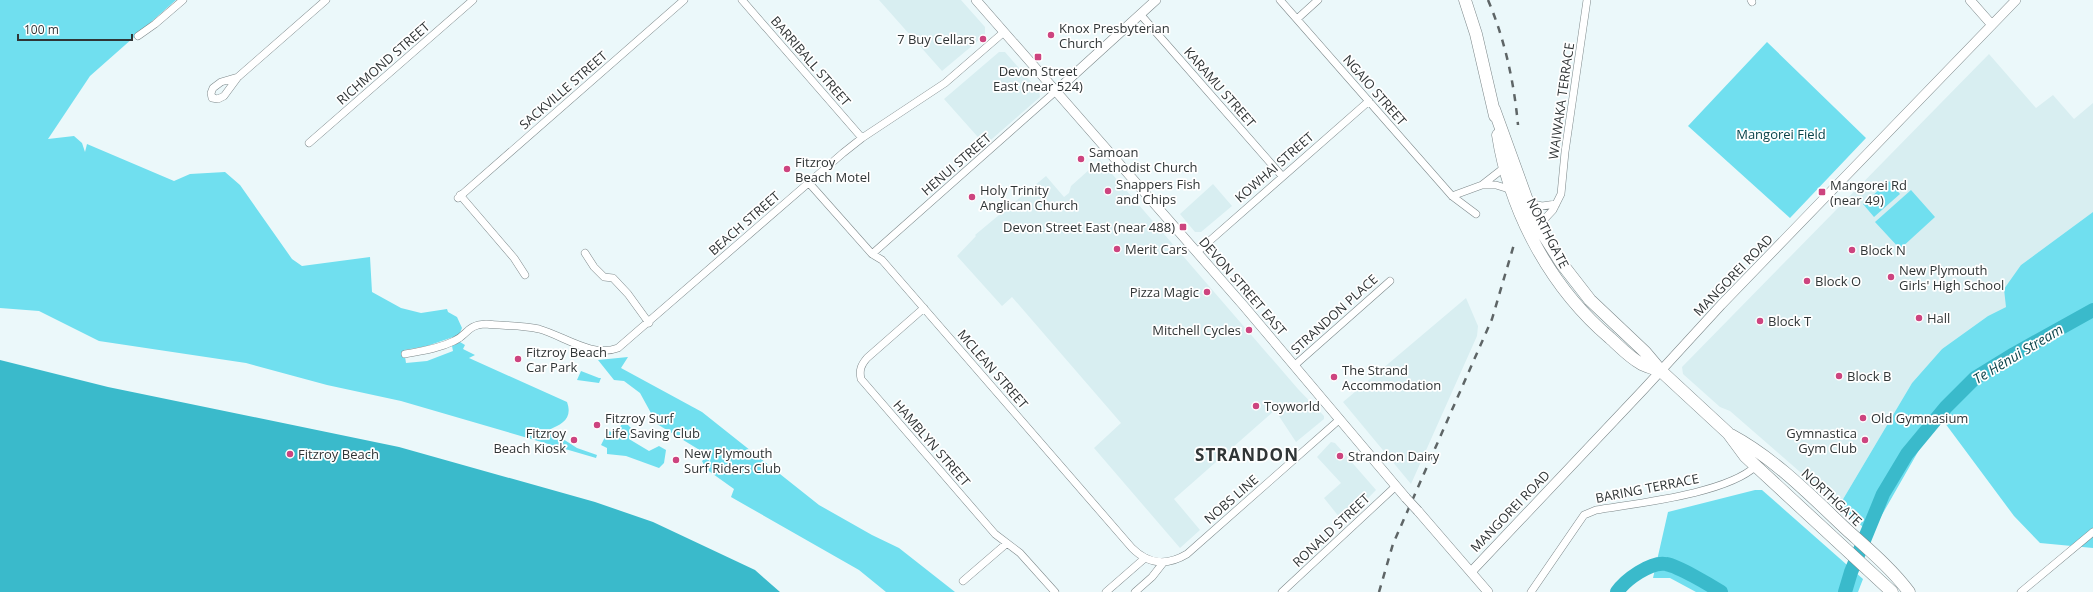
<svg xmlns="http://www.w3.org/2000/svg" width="2093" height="592" viewBox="0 0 2093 592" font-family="'Open Sans',sans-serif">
<rect width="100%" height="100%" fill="#ebf8fa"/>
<path fill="#d8eef1" d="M879,0H961L985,27V35L942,71Z
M999,52H1005L1039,91L1040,97L985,145L944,99Z
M1989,54L2036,108L2053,95L2074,119L2093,103V212L2021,265L2006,307L1988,316L1942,349L1912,383L1839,506L1730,411L1720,407L1683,374L1682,367Z
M1100,160L1298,389L1324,416V419L1296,442L1275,410L1174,499L1200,530L1180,548L1094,448L1121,423L1012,297L1002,306L957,256L976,236L975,235L1046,176L1064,197L1069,193L1071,186Z
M1213,184L1232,206L1201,232H1195L1180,214Z
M1466,298L1478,326L1477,336L1411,484L1343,402Z
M1331,442L1335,443L1376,490L1344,523L1324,498L1341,483L1317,457Z"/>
<path fill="#70dfef" d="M0,0H176L90,76L48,139L74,136L82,143L85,152L87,144L174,181L190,174L225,172L240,185L292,259L302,266L370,257L372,292L401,308L421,313L447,309L448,312L457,317L462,328L459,335L427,346L404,350L406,363L427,361L453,351L452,346L460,342L465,345L463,349L475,355L469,358L567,402C573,419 562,424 549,430L577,448L597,455L596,458L401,401L327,385L246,363L99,341L39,311L0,308Z
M1767,42L1866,138L1790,218L1688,126Z
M1889,181L1900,194L1874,217L1863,204Z
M1911,190L1935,217L1900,249L1875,222Z
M2093,212V548L2040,543L2014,516L1939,415L1871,534L1839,506L1912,383L1942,349L1988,316L2006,307L2004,289L2021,265Z
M628,357L621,368L702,412L819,505L872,535L899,548L955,592H886L859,570L731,497L734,489L706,469L702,461L705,458L710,461L711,457L657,424L640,393L624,381L614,380L598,360Z
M581,371L599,378H601L599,383L577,380Z
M622,424H627L631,428L629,439L649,451L659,446L666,450L664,463L659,468L626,456L607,454V448L601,445L608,431L615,433Z
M1755,490H1762L1863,579L1858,592H1696L1670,578H1653L1668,512Z"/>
<path fill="#3abacb" d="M0,360L108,387L399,447L595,502L653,522L755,570L780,592H0Z"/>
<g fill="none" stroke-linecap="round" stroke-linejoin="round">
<path stroke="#3abacb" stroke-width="14" d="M1617,592C1625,580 1651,561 1666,564C1678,566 1710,585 1721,592
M1845,592L1851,572L1883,494L1907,454L1946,407L1975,378L2014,354L2093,310"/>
<defs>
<path id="street" d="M742,0L862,138
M1280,0L1452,196L1476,214
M1751,0L1752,2
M1140,14L1282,176
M1297,19L1318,0
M138,36L155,24L183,0
M238,77L221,82L213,88L211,93L212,98L218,99L224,96L238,77L326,0
M309,143L473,0
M809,183L872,254L882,260L1132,548C1149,565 1167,566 1187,554L1340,419
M1482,185H1496L1512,190
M460,195L514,258L525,275
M1452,196L1482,185L1505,167
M458,198L684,0
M1528,203L1542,206L1556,204
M1538,226L1553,210L1561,194L1565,152L1587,0
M1197,252L1369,101
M585,253L594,267L604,277L613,278L628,294L649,323
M872,254L1056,91
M924,308L867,358C861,365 859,370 861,379L995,534L1020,553L1055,592
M405,354C421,351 438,349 454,341C468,335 466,325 486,324C503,326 522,325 539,329C564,336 592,358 618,348L843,153L862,138L945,83L1004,32
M1295,365L1390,281
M963,581L1006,544
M1106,592L1145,558
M1135,592L1152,577L1163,563
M1282,592L1396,486
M1531,592L1584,515L1596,510C1637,503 1726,494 1756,466
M2021,592L2093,532"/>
<path id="secondary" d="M976,0L1243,305L1406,498
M1970,0L1992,25
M1056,91L1156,0
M1418,511L1488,592
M1471,572L1644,389L1721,305L2016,0"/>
<path id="highway" d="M1465,0L1476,34L1495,116
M1494,109L1528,203L1538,226L1562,264L1590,300L1645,352L1661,371L1728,433L1745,456L1892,592
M1498,135C1510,212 1550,287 1610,338C1619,346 1629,357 1640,363C1646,367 1654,368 1660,371
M1731,435C1774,458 1810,495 1846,529C1868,549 1891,568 1909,592"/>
</defs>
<use href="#street" stroke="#7d888a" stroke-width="8"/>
<use href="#secondary" stroke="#7d888a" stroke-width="10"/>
<use href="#highway" stroke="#7d888a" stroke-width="13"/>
<use href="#street" stroke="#fff" stroke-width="7"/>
<use href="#secondary" stroke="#fff" stroke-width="9"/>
<use href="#highway" stroke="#fff" stroke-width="12"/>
<path stroke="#5e6566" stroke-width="2.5" stroke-dasharray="7 7" stroke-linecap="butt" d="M1488,0C1505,40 1514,82 1518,125
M1379,592L1393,544L1492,319L1515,241"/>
<defs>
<path id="secondary-bridge" d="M1406,498L1418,511"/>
</defs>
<use href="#secondary-bridge" stroke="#7d888a" stroke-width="10" stroke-linecap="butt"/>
<use href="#secondary-bridge" stroke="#fff" stroke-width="9"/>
</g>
<g fill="#cd447f" stroke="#fff" stroke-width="1.5">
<circle cx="1051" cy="35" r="4"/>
<circle cx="983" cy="39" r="4"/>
<rect x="1034" y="53" width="8" height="8" rx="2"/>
<circle cx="1081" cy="159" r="4"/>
<circle cx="787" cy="169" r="4"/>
<circle cx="1108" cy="191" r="4"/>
<rect x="1818" y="188" width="8" height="8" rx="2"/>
<circle cx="972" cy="197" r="4"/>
<rect x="1179" y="223" width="8" height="8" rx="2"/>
<circle cx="1117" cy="249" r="4"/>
<circle cx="1852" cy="250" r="4"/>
<circle cx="1891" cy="277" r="4"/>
<circle cx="1807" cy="281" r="4"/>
<circle cx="1207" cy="292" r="4"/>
<circle cx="1919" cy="318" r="4"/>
<circle cx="1760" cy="321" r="4"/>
<circle cx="1249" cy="330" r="4"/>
<circle cx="518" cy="359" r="4"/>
<circle cx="1839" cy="376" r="4"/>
<circle cx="1334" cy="377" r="4"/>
<circle cx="1256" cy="406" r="4"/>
<circle cx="1863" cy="418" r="4"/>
<circle cx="597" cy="425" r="4"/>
<circle cx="574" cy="440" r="4"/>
<circle cx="1865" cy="440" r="4"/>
<circle cx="290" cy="454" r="4"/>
<circle cx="1340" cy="456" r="4"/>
<circle cx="676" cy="460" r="4"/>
</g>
<g text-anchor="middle" stroke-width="3.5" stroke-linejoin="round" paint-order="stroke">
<g font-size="13" fill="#303536" stroke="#fff" text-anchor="start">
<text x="1059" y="33">Knox Presbyterian<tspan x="1059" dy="15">Church</tspan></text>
<text x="975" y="44" text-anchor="end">7 Buy Cellars</text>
<text x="1038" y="76" text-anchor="middle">Devon Street<tspan x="1038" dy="15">East (near 524)</tspan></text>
<text x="1089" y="157">Samoan<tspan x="1089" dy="15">Methodist Church</tspan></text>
<text x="795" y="167">Fitzroy<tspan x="795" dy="15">Beach Motel</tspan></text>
<text x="1116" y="189">Snappers Fish<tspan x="1116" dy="15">and Chips</tspan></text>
<text x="1830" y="190">Mangorei Rd<tspan x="1830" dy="15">(near 49)</tspan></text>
<text x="980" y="195">Holy Trinity<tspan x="980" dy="15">Anglican Church</tspan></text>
<text x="1175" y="232" text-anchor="end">Devon Street East (near 488)</text>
<text x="1125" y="254">Merit Cars</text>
<text x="1860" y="255">Block N</text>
<text x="1899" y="275">New Plymouth<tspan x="1899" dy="15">Girls' High School</tspan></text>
<text x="1815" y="286">Block O</text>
<text x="1199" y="297" text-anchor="end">Pizza Magic</text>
<text x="1927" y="323">Hall</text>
<text x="1768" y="326">Block T</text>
<text x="1241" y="335" text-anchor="end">Mitchell Cycles</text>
<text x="526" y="357">Fitzroy Beach<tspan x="526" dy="15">Car Park</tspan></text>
<text x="1342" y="375">The Strand<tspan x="1342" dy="15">Accommodation</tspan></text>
<text x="1847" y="381">Block B</text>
<text x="1264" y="411">Toyworld</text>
<text x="605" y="423">Fitzroy Surf<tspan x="605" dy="15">Life Saving Club</tspan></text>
<text x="1871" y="423">Old Gymnasium</text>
<text x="566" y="438" text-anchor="end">Fitzroy<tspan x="566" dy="15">Beach Kiosk</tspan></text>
<text x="1857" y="438" text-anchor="end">Gymnastica<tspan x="1857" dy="15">Gym Club</tspan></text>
<text x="684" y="458">New Plymouth<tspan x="684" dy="15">Surf Riders Club</tspan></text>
<text x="298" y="459">Fitzroy Beach</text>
<text x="1348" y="461">Strandon Dairy</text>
</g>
<g font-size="13" fill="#303536" stroke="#fff">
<text transform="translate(811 61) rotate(49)" y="5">BARRIBALL STREET</text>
<text transform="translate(383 63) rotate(-41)" y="5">RICHMOND STREET</text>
<text transform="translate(1220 87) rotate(49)" y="5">KARAMU STREET</text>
<text transform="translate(563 90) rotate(-41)" y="5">SACKVILLE STREET</text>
<text transform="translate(1375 90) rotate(49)" y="5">NGAIO STREET</text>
<text transform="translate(1561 101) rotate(-82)" y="5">WAIWAKA TERRACE</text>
<text transform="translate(956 164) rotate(-41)" y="5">HENUI STREET</text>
<text transform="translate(1274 167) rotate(-41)" y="5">KOWHAI STREET</text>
<text transform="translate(744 223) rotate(-41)" y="5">BEACH STREET</text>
<text transform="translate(1548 233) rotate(63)" y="5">NORTHGATE</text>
<text transform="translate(1733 275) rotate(-46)" y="5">MANGOREI ROAD</text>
<text transform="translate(1243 286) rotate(49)" y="5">DEVON STREET EAST</text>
<text transform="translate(1334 314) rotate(-42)" y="5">STRANDON PLACE</text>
<text transform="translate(993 369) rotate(49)" y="5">MCLEAN STREET</text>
<text transform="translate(932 443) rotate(49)" y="5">HAMBLYN STREET</text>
<text transform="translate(1647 488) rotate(-11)" y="5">BARING TERRACE</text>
<text transform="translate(1832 497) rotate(43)" y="5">NORTHGATE</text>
<text transform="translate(1231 499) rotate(-41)" y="5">NOBS LINE</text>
<text transform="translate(1510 511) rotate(-46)" y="5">MANGOREI ROAD</text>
<text transform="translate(1331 530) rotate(-43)" y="5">RONALD STREET</text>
</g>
<g font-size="13" fill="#09434a" stroke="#fff">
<text x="1781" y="139">Mangorei Field</text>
</g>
<g font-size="14" font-style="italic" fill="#0d454c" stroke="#fff">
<text transform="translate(2018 354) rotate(-31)" y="5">Te Hēnui Stream</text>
</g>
<g font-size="17" font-weight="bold" letter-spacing="1" fill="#303536" stroke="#fff">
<text x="1247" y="461">STRANDON</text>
</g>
</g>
<path d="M18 34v6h114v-6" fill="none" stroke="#303536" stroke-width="2"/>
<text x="24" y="34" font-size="12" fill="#303536" stroke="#ffffff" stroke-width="3" paint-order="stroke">100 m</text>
</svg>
